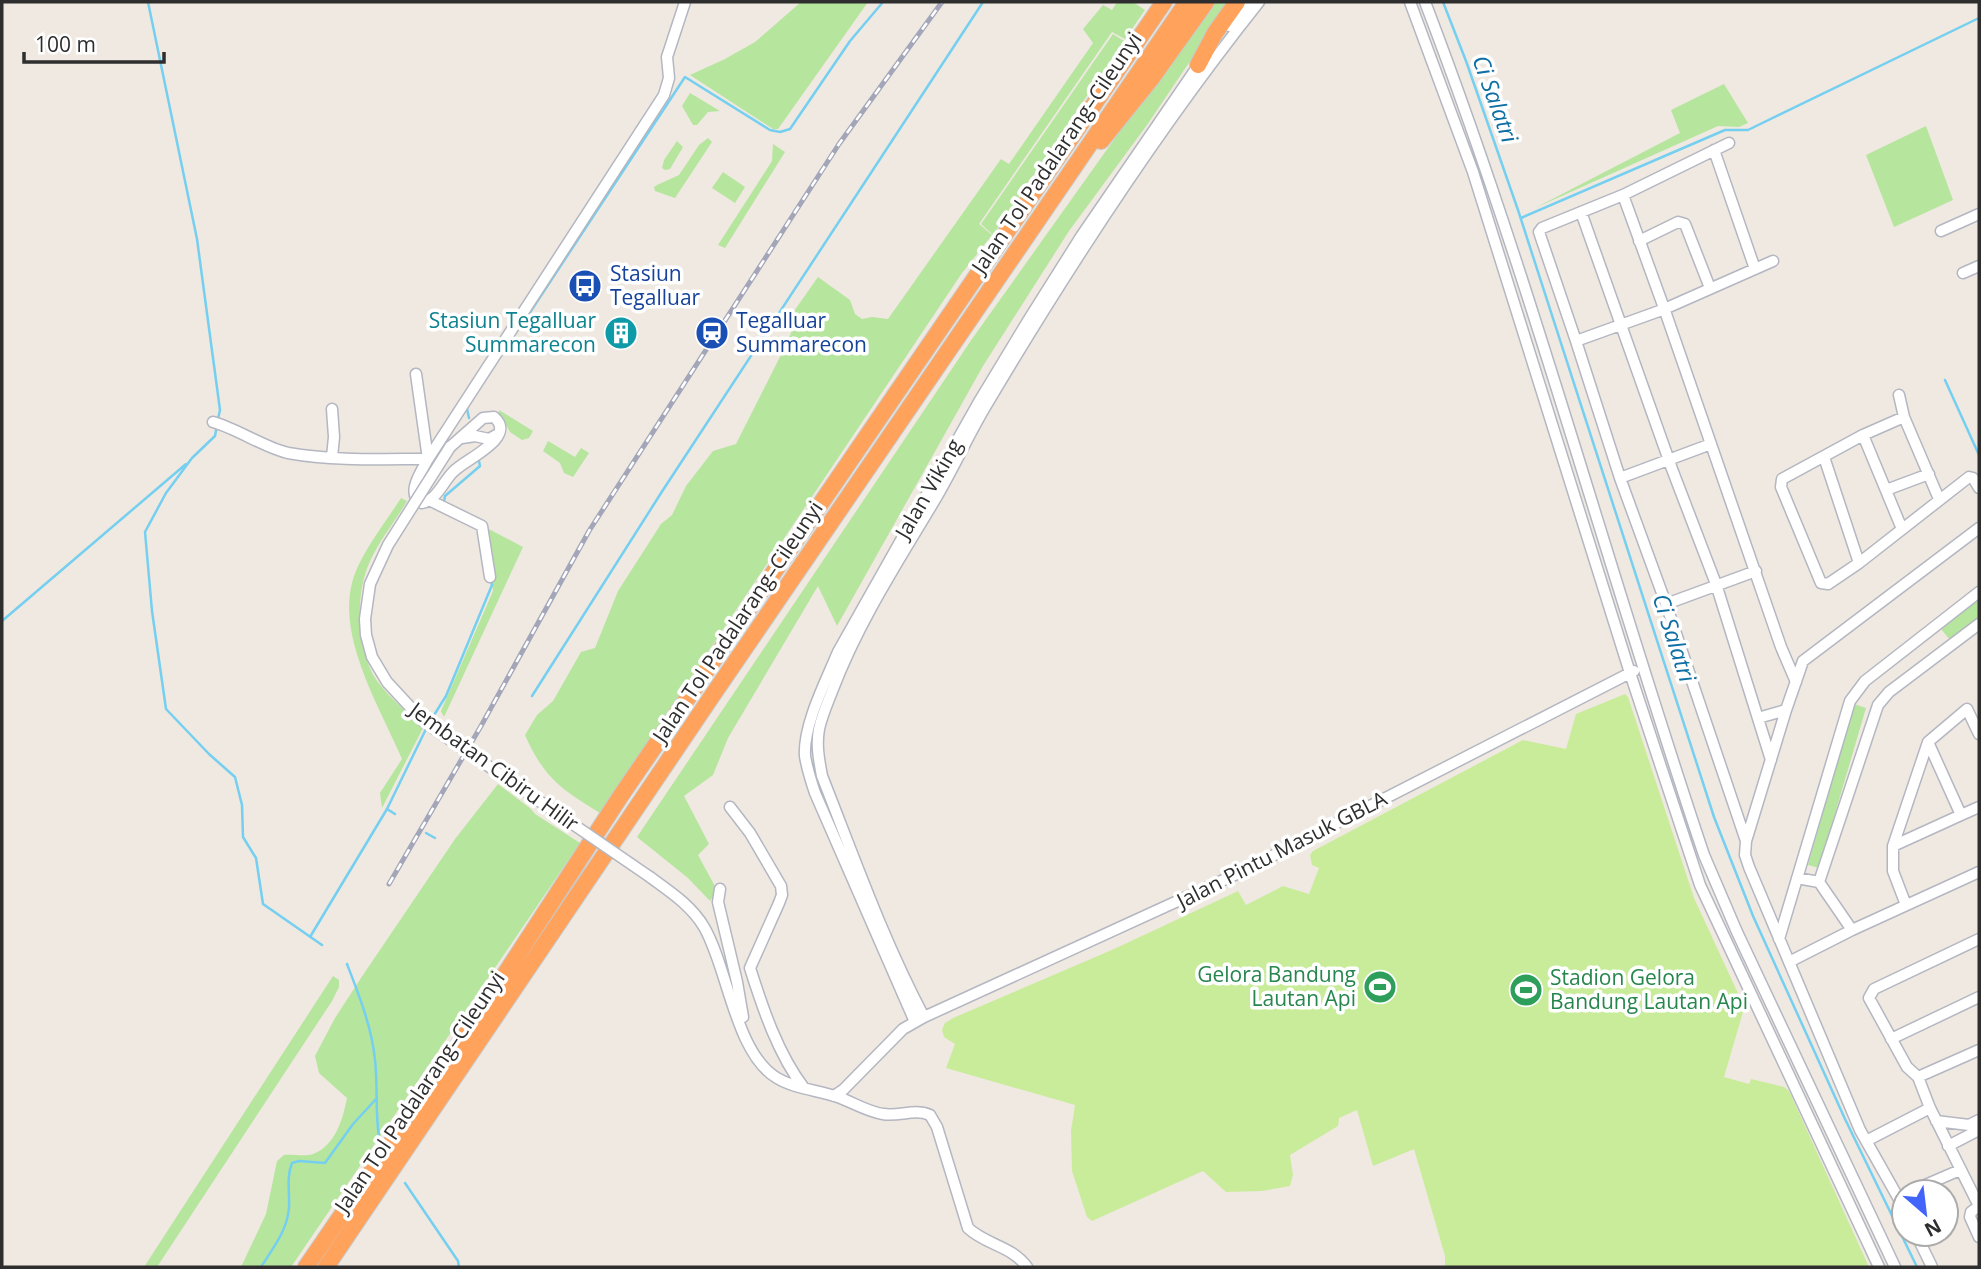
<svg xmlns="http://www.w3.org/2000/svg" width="1981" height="1269" viewBox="0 0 1981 1269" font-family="'Open Sans',sans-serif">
<rect width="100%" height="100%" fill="#efe9e1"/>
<path fill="#b6e59e" d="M801,2H868L778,129H773L690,75L725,59L755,42Z
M1117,2H1133L1145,10L1125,39L1112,32L979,224L992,235L962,273L600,813C561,789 544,778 525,735L537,715L553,701L581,652L595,648L618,591L661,524L672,515L686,486L713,451L736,444L786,345L791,333L792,314L818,277L850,300L855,314L862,319L872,317L888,319L1001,159L1009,164L1093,43L1083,29L1103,5L1112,10Z
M1212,2H1230L1147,125L1069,231L983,366L837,626L818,586L728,738L713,775L684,796L709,844L698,855L717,890L710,901L688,878L637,837L972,339Z
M1113,34L1124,41L993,235L981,224Z
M1724,84L1748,123L1739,127L1718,126L1535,208L1680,133L1671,110Z
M690,93L720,111L708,112L697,125H693L682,106Z
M1926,126L1953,200L1894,227L1866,155Z
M708,138L712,142L675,198L655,191L654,187L657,185L679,175L699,145Z
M677,141L683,147L670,169L665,170L662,168L664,160Z
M773,144L785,152L725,248L718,245L772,161Z
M723,172L745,187L735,203L712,188Z
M499,410L533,431L529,438L522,440L510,432L499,413Z
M548,441L575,457L581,448L589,453L573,477L564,473L560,463L543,451Z
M401,498L407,501C395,522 377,543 368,566C355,598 357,652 377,681C390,698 407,713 424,726L382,808L380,793L402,759C380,707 334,634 354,576C364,549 385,523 401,498Z
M485,527L523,547L444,717L441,711L493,591Z
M1979,599V617L1950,640L1941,629Z
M1854,704L1866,708L1819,868L1808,865Z
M498,784L531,809L535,814L580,843L291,1267H241L266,1214L277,1161L284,1155C293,1154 305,1157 313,1154C335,1146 343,1119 347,1098L319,1073L315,1056L335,1018L363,975L455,839Z
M333,976L339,980V987L332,1001L157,1267H144Z"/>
<path fill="#c9ec9a" d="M1625,694L1628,697L1694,898L1742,1002L1743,1012L1724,1077L1749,1084L1751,1079L1784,1087L1789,1091L1869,1267H1445V1256L1414,1149L1373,1166L1357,1110L1339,1118L1338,1126L1290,1155L1293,1175L1290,1186L1262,1191L1226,1192L1203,1171L1092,1221L1087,1217L1072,1171L1071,1131L1075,1105L946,1068L955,1044L944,1037L942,1030L945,1023L953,1018L1114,949L1238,891L1246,905L1283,886L1309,894L1319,868L1312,865L1310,855L1313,851L1523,740L1566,749L1576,714Z"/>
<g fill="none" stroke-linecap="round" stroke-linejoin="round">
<path stroke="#75cff0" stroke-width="2.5" d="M148,2L197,239L220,410L218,419
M1443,2L1466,61L1518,210L1714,817L1753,916L1845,1119L1917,1267
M1521,218L1725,130H1748L1979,18
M521,326L685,77L770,130L780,132L790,129L850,41L883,2
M1945,380L1979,455
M469,404L467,409L469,418
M217,425L215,436L192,458L166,493L145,532L152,611L166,709L209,754L235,777L242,805L243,837L256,858L263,904L322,945
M444,502L445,496L480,466L479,461
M2,621L186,464
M532,696L663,490L983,2
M429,723L446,696L492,585L491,580
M387,809L395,814
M426,833L435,838
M310,937L387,809L426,729
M347,964C359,995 372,1028 375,1060C378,1086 375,1112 379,1137
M405,1183L458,1261L459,1267
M261,1267C273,1248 287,1231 289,1208C290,1193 286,1178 292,1163L299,1161L325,1163L353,1124L377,1098"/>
<defs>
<path id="minor" d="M1410,2L1473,172L1630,673L1700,885L1879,1267
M1425,2C1532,281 1608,571 1704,855L1737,932L1895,1267
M1229,26L1249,2
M1714,150L1755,269
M1623,195L1664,308L1781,647L1796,682
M1581,212L1672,469L1716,584L1771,760
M1941,231L1979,214
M1639,241L1678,222L1685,224L1710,288
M1963,273L1979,266
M1576,341L1539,232L1542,228L1623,195L1729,143
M1899,395L1904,417L1939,499
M332,409L334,437L332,457
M1904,417L1863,435L1782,479L1781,487L1821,583L1828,584L1859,563L1969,477L1973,478L1979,488
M213,422C238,429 265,448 288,453C333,461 382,459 428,459L416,374
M1863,435L1902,529
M462,438L475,436L489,439L498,434
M1711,444L1620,478L1576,341L1662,310L1773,261
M450,447L483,418L494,417C518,438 465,459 453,472C443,482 437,500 422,503C405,494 421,472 428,459L664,95L669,78L667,57L685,2
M1824,457L1859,563
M1620,478L1666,604L1756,571
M1886,490L1929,474
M431,501L482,526L490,577
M1666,604L1746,841L1745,855L1749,867L1860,1130L1904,1208
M1758,718L1786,710
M730,807L750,833L781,886L782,895L779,903L750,968C763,1009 778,1054 804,1088
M1961,815L1979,807
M1746,841L1786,710L1803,661L1979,528
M1893,846L1928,742
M650,877C669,891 691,905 704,927C728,968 735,1053 777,1078C795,1089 818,1090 838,1097C852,1102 868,1112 883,1114C899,1117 914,1108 930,1115L937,1127L968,1228C986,1245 1012,1246 1027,1267
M1797,878L1819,882L1852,930
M1819,882L1878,705L1889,692L1979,624
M720,889L718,902L737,982L743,1017
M1906,905L1893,871V846L1961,815L1928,742L1967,709L1979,734
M1779,939L1850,701L1865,681L1979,592
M1789,962L1852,930L1979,872
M924,1017C883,940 854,857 822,776C819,760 816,745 819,729C822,715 828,702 833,689C859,621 899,560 936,498C953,469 967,438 984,409C1067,269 1157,130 1259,2
M915,1022L815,793C811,781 807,769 805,756C803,725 826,681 838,652L980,400L1029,319L1082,235L1202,60
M1891,1039L1979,997
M1918,1077L1979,1050
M834,1096L843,1090L903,1029L924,1017L1241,872L1634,671
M1936,1121L1969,1125L1979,1120
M1866,1141L1930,1108
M1948,1146L1979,1130
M1909,1192L1960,1170
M1979,1206L1930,1108L1918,1077L1907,1067L1869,998L1874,989L1979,939
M1979,1206L1971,1212L1970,1217L1979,1237
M1916,1234L1932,1267"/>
<path id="highway" d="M1198,65L1215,33L1237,2
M1101,141L1151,79L1206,2
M306,1267L470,1028L620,797L1164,2
M326,1267L712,696L1187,2"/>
</defs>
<use href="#minor" stroke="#b4b7c1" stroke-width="13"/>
<use href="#highway" stroke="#c9c9c9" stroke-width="18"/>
<use href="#minor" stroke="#fff" stroke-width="10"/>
<use href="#highway" stroke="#ffa35c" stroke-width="16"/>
<defs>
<path id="rail" d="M389,884L481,726L589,531L839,144L942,2"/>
</defs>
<use href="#rail" stroke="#a3a6b8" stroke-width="5"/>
<use href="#rail" stroke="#fff" stroke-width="2.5" stroke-dasharray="8" stroke-linecap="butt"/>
<defs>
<path id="minor-bridge" d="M450,447L388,545L370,584L365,619L366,635L372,657L387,682L424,722L650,877"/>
</defs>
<use href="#minor-bridge" stroke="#b4b7c1" stroke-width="13" stroke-linecap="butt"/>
<use href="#minor-bridge" stroke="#fff" stroke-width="10"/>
</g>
<defs>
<symbol id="bus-disc" viewBox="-11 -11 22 22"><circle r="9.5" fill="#1a4fb4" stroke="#fff"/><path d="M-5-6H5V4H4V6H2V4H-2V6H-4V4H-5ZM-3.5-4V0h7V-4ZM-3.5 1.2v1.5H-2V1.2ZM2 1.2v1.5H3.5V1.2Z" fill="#fff"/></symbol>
<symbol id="building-disc" viewBox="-11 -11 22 22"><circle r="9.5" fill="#0f9aa8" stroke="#fff"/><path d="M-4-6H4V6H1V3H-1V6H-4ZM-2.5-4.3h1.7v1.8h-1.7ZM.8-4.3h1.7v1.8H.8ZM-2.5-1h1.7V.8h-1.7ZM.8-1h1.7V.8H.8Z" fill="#fff"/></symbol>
<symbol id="station-disc" viewBox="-11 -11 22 22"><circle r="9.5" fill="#1a4fb4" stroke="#fff"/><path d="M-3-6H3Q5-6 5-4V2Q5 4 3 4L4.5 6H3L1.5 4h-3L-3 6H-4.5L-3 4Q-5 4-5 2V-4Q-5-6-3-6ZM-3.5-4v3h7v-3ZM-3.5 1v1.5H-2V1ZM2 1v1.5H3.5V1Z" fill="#fff"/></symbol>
<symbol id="stadium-disc" viewBox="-11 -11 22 22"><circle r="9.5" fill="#2e9e5b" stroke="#fff"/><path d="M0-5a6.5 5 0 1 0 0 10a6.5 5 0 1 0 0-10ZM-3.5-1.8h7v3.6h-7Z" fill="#fff"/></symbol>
</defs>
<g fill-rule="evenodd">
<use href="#bus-disc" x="566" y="267" width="38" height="38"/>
<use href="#building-disc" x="602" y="314" width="38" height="38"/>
<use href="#station-disc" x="693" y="314" width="38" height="38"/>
<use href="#stadium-disc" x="1361" y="968" width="38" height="38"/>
<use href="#stadium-disc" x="1507" y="971" width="38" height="38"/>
</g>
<g text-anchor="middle" stroke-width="7" stroke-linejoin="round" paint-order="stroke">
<g font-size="21" fill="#2e2e2e" stroke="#fff">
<text transform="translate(1057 153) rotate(-56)" y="7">Jalan Tol Padalarang–Cileunyi</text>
<text transform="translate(929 489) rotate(-60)" y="7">Jalan Viking</text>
<text transform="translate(738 622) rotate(-56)" y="7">Jalan Tol Padalarang–Cileunyi</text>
<text transform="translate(494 767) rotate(36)" y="7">Jembatan Cibiru Hilir</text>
<text transform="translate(1282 850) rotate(-27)" y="7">Jalan Pintu Masuk GBLA</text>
<text transform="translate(420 1092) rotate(-56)" y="7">Jalan Tol Padalarang–Cileunyi</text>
</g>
<g font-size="21" fill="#164399" stroke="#fff" text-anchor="start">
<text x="610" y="281">Stasiun<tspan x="610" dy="24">Tegalluar</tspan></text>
<text x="736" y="328">Tegalluar<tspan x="736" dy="24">Summarecon</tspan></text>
</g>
<g font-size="21" fill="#0d838f" stroke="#fff" text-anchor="end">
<text x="596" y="328">Stasiun Tegalluar<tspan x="596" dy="24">Summarecon</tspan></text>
</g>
<g font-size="21" fill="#27864d" stroke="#fff" text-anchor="end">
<text x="1356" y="982">Gelora Bandung<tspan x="1356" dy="24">Lautan Api</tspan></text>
<text x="1550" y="985" text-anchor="start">Stadion Gelora<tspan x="1550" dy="24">Bandung Lautan Api</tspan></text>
</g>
<g font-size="23" font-style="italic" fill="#0d6fa3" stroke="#fff">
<text transform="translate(1495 99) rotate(70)" y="8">Ci Salatri</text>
<text transform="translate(1674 638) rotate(72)" y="8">Ci Salatri</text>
</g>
</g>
<rect width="1981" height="1269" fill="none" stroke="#2e2e2e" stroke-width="7"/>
<g transform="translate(1925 1213) rotate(152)"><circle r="33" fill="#ffffff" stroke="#ababab" stroke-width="2"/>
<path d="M0-5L12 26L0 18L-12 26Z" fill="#4264fb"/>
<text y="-10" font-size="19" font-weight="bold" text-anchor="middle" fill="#2e2e2e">N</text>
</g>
<path d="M24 52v10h140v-10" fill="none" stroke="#2e2e2e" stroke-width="3.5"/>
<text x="35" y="52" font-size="21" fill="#2e2e2e" stroke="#ffffff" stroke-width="5" paint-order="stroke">100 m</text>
</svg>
